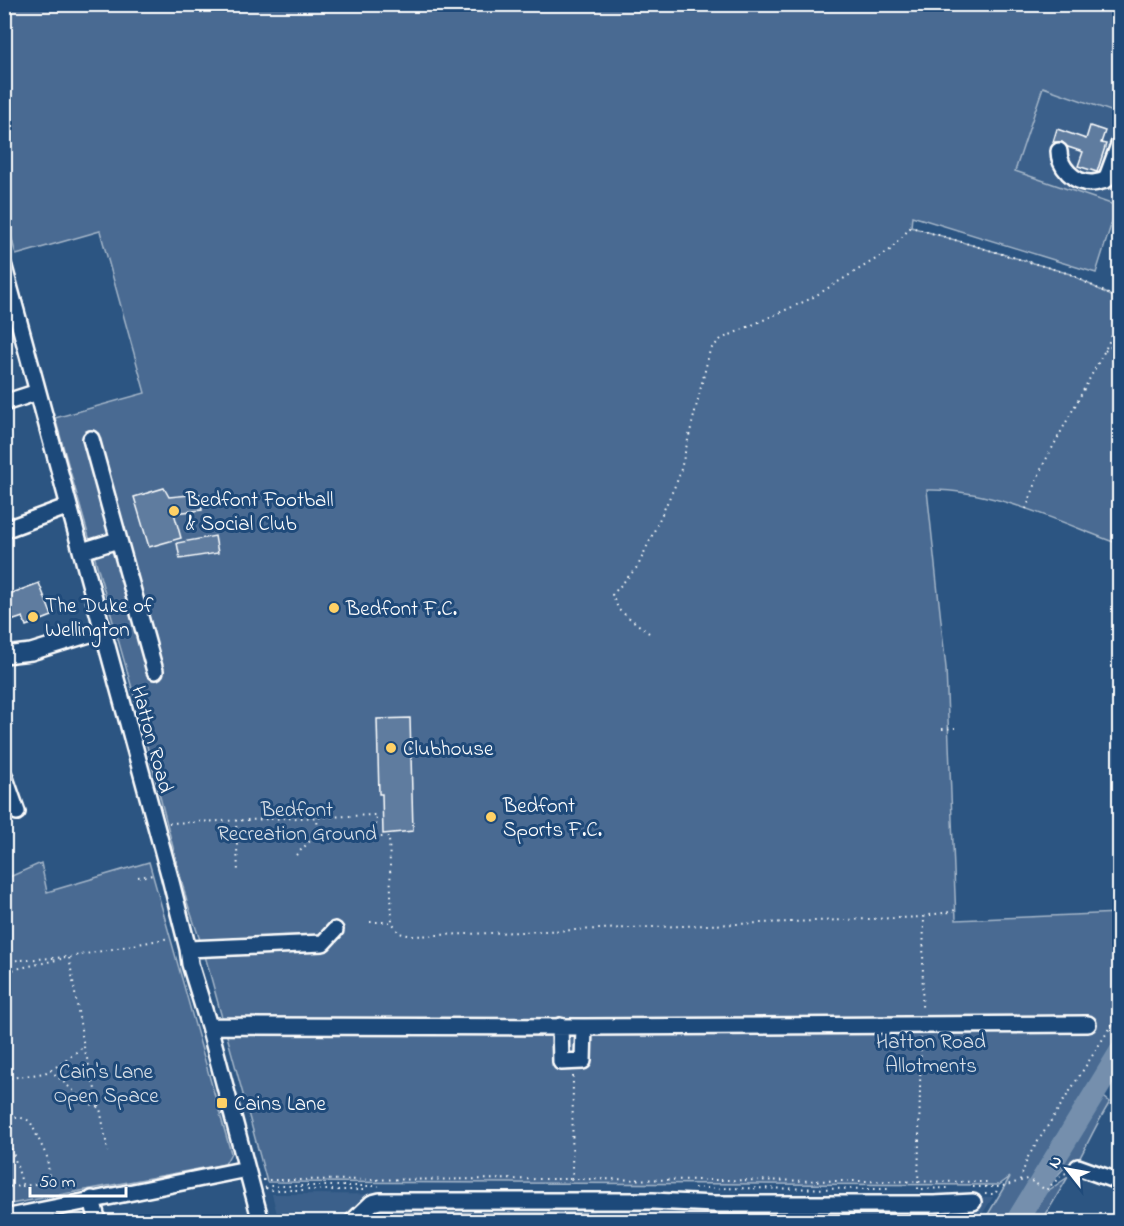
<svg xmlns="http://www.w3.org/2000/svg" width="1124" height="1226" viewBox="0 0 1124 1226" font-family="'Indie Flower',sans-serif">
<rect width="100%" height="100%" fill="#2c5582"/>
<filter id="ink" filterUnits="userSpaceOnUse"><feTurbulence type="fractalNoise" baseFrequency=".0167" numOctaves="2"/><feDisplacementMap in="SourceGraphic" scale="12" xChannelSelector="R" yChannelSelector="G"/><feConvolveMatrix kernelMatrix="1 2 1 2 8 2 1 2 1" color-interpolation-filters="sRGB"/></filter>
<g filter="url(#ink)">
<path fill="#3b618b" d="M1043,87L1119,114L1120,198L1117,206L1015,172Z
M272,1194L993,1197L977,1222H279Z"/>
<path fill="#486b92" stroke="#a4b5c8" stroke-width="1.5" d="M4,5H1119V114L1043,87L1015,171L1117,206L1096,273L912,216L911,227L1070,274L1119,300V544C1059,522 991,488 927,490L946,668L956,920L1119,913V1036L1005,1221H984L1010,1177L999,1185L267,1182L204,952L187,902L135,699L55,418L145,393L100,231L16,255L5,213Z
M149,862L231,1153L225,1164L5,1205V879L41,863L47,892Z
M1101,1095L1110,1102C1096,1124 1086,1148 1073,1170L1064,1168L1047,1187Z
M1068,1177L1042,1221H1025L1044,1192H1046Z
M378,1213H593V1221H367Z"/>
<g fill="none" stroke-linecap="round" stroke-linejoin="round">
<path stroke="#748fad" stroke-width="22" d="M1016,1222L1120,1052"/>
</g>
<path fill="#5e7c9f" stroke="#fff" stroke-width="1.5" d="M1090,126L1105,131L1101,143L1106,144L1097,172L1078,166L1083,152L1068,147L1062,142H1053L1057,129L1086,139Z
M164,488L169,497L200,494L202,510L174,513L181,538L149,547L134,497Z
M215,536L218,553L180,559L177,543Z
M39,583L52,616L26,626L23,617L11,621L4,604V596Z
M410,718L413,831L383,834L382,794H379L377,719Z"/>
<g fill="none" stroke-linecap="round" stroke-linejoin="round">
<defs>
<path id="minor" d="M1059,151C1059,167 1074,183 1091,183C1096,183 1102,181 1106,180L1120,142
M4,267L169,874L188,949L190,964L209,1026L261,1222
M4,403L38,392
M91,439L155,671
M4,530L69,506
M82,551L118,540
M4,655L31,652L103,630
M4,775L17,812
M188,949L323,943L335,930
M209,1026L584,1027L1088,1024
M560,1026L561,1062L583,1061L584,1027
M1078,1167L1120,1182
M92,1199L98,1222
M4,1218L247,1169
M352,1222L372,1203L380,1201H653L714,1204H934L973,1202"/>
</defs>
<use href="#minor" stroke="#fff" stroke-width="20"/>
<path stroke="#fff" stroke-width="2" stroke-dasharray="1.5 4.5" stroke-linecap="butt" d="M1105,351L1120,341
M1026,509L1042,467L1104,352L1120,319
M649,633L619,610L612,595L638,566L679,477L710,350L721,339L810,299L889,251L911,227L1070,274L1120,300
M942,729L955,728
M317,816L318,837
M236,820L238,873
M169,823L376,815V837H389L392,922L399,933L412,936L924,917L922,1011
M296,855L314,837L376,833
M138,877L154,875
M924,917C934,912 949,915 958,908
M370,922H391
M70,957L170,938
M4,961L69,957L84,1047L100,1108L108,1152
M7,971L61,959
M50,1070L86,1102L100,1108
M573,1076L572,1179L991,1182
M4,1079L45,1073L59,1065L83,1047
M263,1180L572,1179
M1020,1180L1028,1157L1120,1012
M4,1186C17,1188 29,1185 41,1183L49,1174L47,1157L30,1121L19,1117L7,1118L5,1126L23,1186
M973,1187H999L1028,1179L1046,1190L1063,1174L1067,1173
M265,1188L269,1186H379
M266,1188L270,1190H364
M694,1188L889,1189
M918,1189L921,1038
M922,1189L949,1188
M985,1194H995L999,1187"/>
<use href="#minor" stroke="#1f4a7a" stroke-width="15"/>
</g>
</g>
<g fill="#ffd166" stroke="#1f4a7a" stroke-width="2">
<circle cx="174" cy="511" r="6"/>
<circle cx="334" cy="608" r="6"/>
<circle cx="33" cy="617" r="6"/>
<circle cx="391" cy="748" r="6"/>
<circle cx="491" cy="817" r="6"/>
<rect x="216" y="1097" width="12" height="12" rx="3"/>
</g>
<g text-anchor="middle" stroke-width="6" stroke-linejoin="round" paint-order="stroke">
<g font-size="21" fill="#fff" stroke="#1f4a7a" text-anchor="start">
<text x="186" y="506">Bedfont Football<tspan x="186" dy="24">&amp; Social Club</tspan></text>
<text x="45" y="612">The Duke of<tspan x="45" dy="24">Wellington</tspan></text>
<text x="346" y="615">Bedfont F.C.</text>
<text x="403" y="755">Clubhouse</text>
<text x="503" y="812">Bedfont<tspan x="503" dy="24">Sports F.C.</tspan></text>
<text x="234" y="1110">Cains Lane</text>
</g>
<g font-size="21" fill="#fff" stroke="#1f4a7a">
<text transform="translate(153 739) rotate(75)" y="7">Hatton Road</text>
</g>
<g font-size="21" fill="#dae1e9" stroke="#1f4a7a">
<text x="297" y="816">Bedfont<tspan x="297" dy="24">Recreation Ground</tspan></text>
<text x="931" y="1048">Hatton Road<tspan x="931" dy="24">Allotments</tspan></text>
<text x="106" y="1078">Cain's Lane<tspan x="106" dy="24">Open Space</tspan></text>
</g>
</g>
<rect width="1124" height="1226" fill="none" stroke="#1f4a7a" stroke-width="24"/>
<rect x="12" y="12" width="1100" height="1202" fill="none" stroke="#fff" stroke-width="2" filter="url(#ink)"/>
<g transform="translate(1067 1169) rotate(301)" stroke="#1f4a7a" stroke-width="4.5" paint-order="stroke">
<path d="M0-4.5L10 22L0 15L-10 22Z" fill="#ffffff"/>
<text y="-9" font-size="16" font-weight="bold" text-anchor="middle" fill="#ffffff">N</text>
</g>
<path d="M30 1187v9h96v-9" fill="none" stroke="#ffffff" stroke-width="3"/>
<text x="39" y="1187" font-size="18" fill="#ffffff" stroke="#1f4a7a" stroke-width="4.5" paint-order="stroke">50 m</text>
</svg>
